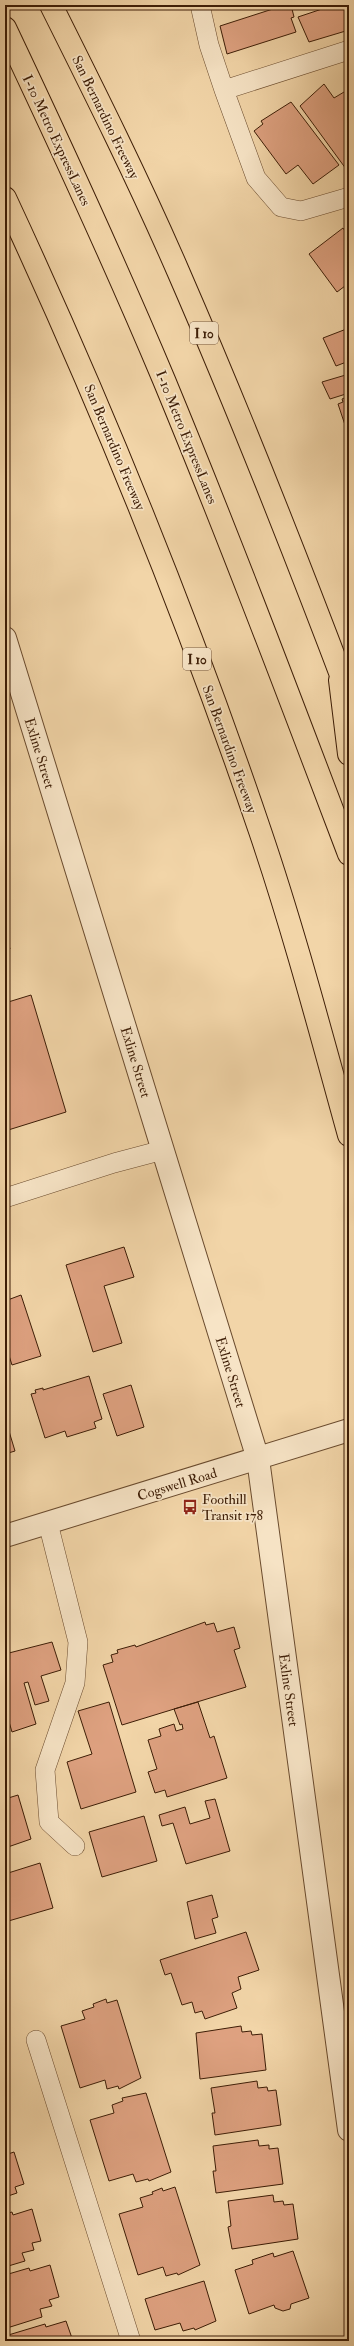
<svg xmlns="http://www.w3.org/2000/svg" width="354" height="2346" viewBox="0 0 354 2346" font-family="'IM FELL Double Pica',serif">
<rect width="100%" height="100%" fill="#f2d5a8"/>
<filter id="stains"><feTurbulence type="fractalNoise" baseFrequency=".005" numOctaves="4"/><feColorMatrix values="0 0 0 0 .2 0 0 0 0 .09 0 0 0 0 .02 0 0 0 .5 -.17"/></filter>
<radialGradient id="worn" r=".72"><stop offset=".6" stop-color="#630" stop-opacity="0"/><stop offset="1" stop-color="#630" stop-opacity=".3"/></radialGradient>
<path fill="#dea180" stroke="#3d1d06" d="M278,5H291L294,17L291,18L296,32L227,54L220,26L279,7Z
M334,5H349V30L309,42L298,17Z
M324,84L334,98L349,89V173L300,106Z
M291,102L339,165L313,184L298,165L286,174L254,131L263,124L261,121Z
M343,228L349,237V283L337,292L309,254Z
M349,328V361L336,366L323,338Z
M349,374V393L330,399L322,382Z
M349,396V430L347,431L338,404L343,402L342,399Z
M5,932L10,949L5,951Z
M31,995L66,1112L5,1131V1003Z
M124,1247L134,1277L104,1286L122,1343L93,1352L66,1265Z
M21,1295L41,1356L12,1365L5,1343V1301Z
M89,1376L102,1419L94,1422L96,1428L67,1437L65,1431L45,1438L31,1394L36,1393L35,1390L43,1388V1390Z
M131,1385L144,1427L117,1436L103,1394Z
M5,1418L15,1451L5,1454Z
M205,1622L206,1625L214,1623L217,1632L234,1627L240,1648L234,1650L246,1687L122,1725L103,1665L113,1662L111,1655L118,1653L117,1650L135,1645L136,1647Z
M52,1642L61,1670L41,1676L49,1701L35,1705L28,1682L24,1683L36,1724L12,1732L5,1708V1654Z
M109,1702L136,1792L81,1809L67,1762L92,1754L78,1711Z
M198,1702L210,1738L214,1736L227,1778L167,1797L165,1790L155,1793L148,1772L157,1769L148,1740L161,1736L159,1729L174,1724L176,1731L183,1729L182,1724L180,1725L174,1709Z
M18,1795L31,1839L5,1848V1799Z
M215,1799L230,1851L186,1864L173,1823L162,1826L159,1815L185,1807L190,1824L210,1818L205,1801Z
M144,1816L157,1861L102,1877L89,1832Z
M40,1863L53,1908L5,1922V1874Z
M212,1895L218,1917L212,1919L216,1933L195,1939L187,1902Z
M246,1932L259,1970L238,1977L241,1989L232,1993L237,2008L205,2019L202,2011L195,2013L192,2002L182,2005L171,1973L165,1975L160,1960Z
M106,1999L107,2003L117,2000L141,2078L119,2089L118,2086L107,2089L105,2080L80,2088L61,2026L85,2019L82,2011L94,2007L93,2004Z
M241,2026L242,2032L251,2031L252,2035L262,2034L266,2070L200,2079L196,2033Z
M257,2081L258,2088L267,2087L268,2091L276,2090L281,2125L215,2135L212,2113H215L211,2088Z
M146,2093L171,2172L149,2181L148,2179L136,2182L133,2174L109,2181L90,2120L114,2113L112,2105L123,2101L122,2098Z
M258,2140L259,2146L269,2145V2149L278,2148L283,2184L216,2193L213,2171H216L213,2146Z
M14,2152L24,2184L15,2187L17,2193L5,2197V2155Z
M175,2187L200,2265L178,2275L177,2273L166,2276L163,2267L138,2275L119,2214L143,2207L140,2198L153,2194L152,2192L162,2188L163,2191Z
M273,2195L274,2202L283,2201L284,2205L293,2204L298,2239L232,2249L228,2227L231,2226L228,2201Z
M32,2209L41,2241L32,2243L34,2250L22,2253L25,2261L5,2267V2214L12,2212L13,2215Z
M293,2251L309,2298L291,2304L290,2309L283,2311L275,2308L274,2305L249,2314L235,2270L253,2264L252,2260L273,2253L274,2257Z
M50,2265L59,2297L49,2300L52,2306L40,2309L42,2317L7,2328L5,2322V2275L29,2268L30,2271Z
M204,2281L216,2321L195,2330L194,2328L183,2331L180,2323L155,2330L145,2299Z
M66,2321L73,2341H5V2336L45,2324L46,2327Z"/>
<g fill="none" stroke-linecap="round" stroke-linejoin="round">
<defs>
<path id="service" d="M200,5L209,45L224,90L349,50
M224,90L256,178L281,207L301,211L349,197
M5,1198L114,1163L163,1150
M48,1523L78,1642L75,1683L45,1770L49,1822L75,1846
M36,2040L131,2341"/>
<path id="minor" d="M258,1459L349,2130"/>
<path id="tertiary" d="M5,638L258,1459
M5,1536L349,1430"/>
<path id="motorway" d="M51,5C95,93 139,181 178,271C239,411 295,553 349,696
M5,28C60,144 114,261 164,380C229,537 289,696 349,854
M5,198C101,404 187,616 260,831C294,931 321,1034 349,1135
M340,680L349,754"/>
</defs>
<use href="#service" stroke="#6a4b2e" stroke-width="20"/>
<use href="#minor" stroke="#6a4b2e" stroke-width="24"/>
<use href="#tertiary" stroke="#6a4b2e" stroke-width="24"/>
<use href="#motorway" stroke="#3d1d06" stroke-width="24"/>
<use href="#service" stroke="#f7e4c6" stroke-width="19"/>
<use href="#minor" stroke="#f7e4c6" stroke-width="22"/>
<use href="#tertiary" stroke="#f7e4c6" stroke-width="22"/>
<use href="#motorway" stroke="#f2d5a8" stroke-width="22"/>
</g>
<defs>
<symbol id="bus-bare" viewBox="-9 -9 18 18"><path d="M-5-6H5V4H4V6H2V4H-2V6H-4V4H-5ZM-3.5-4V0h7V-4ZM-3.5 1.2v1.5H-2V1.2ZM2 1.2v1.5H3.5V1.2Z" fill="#8f2418" stroke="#f7e4c6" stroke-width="2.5" paint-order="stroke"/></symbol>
</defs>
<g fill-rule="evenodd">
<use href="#bus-bare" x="179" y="1496" width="22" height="22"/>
</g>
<g text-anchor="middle" stroke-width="3.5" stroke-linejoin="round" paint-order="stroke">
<g fill="#f7e4c6" stroke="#755940" stroke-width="1">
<rect x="190" y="322" width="28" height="22" rx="3"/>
<rect x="183" y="648" width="28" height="22" rx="3"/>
</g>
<g font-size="13" font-weight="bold" fill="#3d1d06">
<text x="204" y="338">I 10</text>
<text x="197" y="664">I 10</text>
</g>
<g font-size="14" fill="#3d1d06" stroke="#f7e4c6">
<text transform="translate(106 117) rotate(64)" y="5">San Bernardino Freeway</text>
<text transform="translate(57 140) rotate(65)" y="5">I-10 Metro ExpressLanes</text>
<text transform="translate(187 437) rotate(68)" y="5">I-10 Metro ExpressLanes</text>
<text transform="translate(115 447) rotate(67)" y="5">San Bernardino Freeway</text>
<text transform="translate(230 749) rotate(70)" y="5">San Bernardino Freeway</text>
<text transform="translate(40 753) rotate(73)" y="5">Exline Street</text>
<text transform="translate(136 1062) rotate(73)" y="5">Exline Street</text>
<text transform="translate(231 1372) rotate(73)" y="5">Exline Street</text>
<text transform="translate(177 1484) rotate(-17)" y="5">Cogswell Road</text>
<text transform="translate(289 1690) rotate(82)" y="5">Exline Street</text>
</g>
<g font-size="14" fill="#3d1d06" stroke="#f7e4c6" text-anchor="start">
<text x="202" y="1504">Foothill<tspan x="202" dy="16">Transit 178</tspan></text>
</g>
</g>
<rect width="354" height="2346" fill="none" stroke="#f2d5a8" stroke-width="20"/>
<rect x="6" y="6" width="342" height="2334" fill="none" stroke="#3d1d06" stroke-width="2"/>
<rect x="10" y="10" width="334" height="2326" fill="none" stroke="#3d1d06"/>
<rect width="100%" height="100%" filter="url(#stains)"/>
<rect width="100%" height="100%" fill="url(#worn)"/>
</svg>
